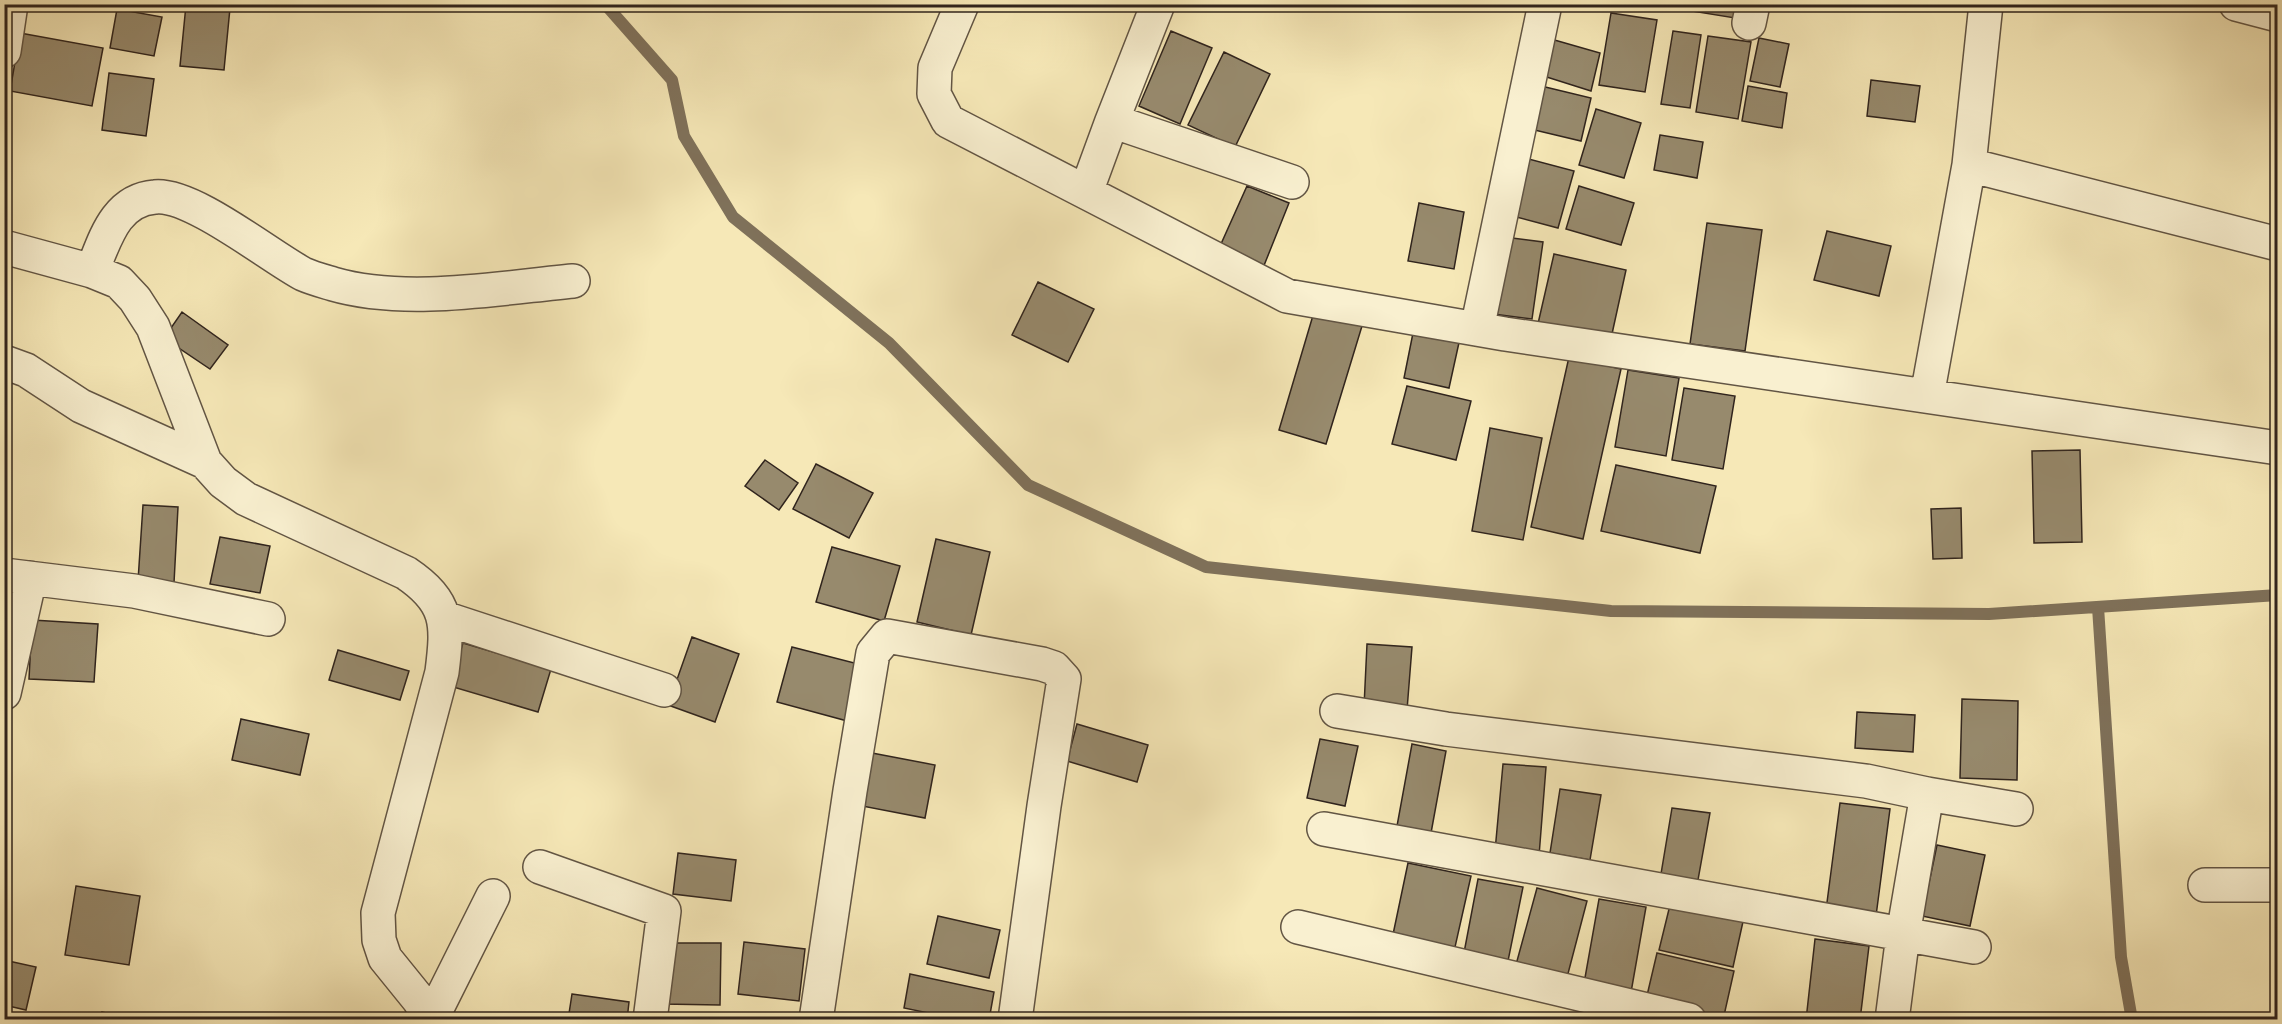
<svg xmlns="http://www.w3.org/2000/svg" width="2282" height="1024" viewBox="0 0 2282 1024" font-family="Alegreya,serif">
<rect width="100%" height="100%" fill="#f6e8b7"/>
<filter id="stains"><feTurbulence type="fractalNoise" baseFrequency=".00333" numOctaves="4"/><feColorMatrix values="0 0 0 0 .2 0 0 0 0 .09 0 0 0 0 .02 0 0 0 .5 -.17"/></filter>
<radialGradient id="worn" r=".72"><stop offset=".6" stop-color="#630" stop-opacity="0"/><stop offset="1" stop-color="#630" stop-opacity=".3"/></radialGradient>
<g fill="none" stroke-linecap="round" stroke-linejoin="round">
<path stroke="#7f715a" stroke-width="12" d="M605,4L672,80L684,136L733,217L889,343L1028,485L1206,567L1611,611L1989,614L2278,595
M2098,607L2121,957L2132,1020"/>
</g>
<path fill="#978a6d" stroke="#30241d" stroke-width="1.5" d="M1680,4H1737L1735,18L1679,9Z
M186,5L230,8L224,70L180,66Z
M117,9L162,17L154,56L110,48Z
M1611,13L1657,20L1645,92L1599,85Z
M1171,31L1212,48L1180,124L1139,106Z
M1673,31L1701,35L1690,108L1661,104Z
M20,33L103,48L92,106L10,91Z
M1708,36L1751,42L1738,119L1696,112Z
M1544,37L1600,53L1591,91L1534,73Z
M1759,38L1789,44L1780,87L1750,81Z
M1224,52L1270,74L1235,147L1188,125Z
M109,73L154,79L146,136L102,130Z
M1871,80L1920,86L1915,122L1867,116Z
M1537,85L1591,98L1581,141L1526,128Z
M1748,86L1787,93L1782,128L1742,121Z
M1596,109L1641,123L1624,178L1579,165Z
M1660,135L1703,142L1697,178L1654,170Z
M1521,157L1574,171L1558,228L1505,214Z
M1247,186L1289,203L1263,268L1221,244Z
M1579,186L1634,203L1621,245L1566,229Z
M1419,203L1464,212L1454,269L1408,261Z
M1707,223L1762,230L1745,351L1690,344Z
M1827,231L1891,246L1879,296L1814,280Z
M1504,237L1543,242L1532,319L1493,314Z
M1554,254L1626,270L1610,343L1537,328Z
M1038,282L1094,309L1068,362L1012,335Z
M182,312L228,345L210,369L164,338Z
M1314,312L1362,326L1326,444L1279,430Z
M1414,328L1460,338L1449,388L1404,378Z
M1569,357L1621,369L1583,539L1531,527Z
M1628,370L1679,378L1666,456L1615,447Z
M1407,386L1471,401L1456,460L1392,444Z
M1684,388L1735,396L1723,469L1672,460Z
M1490,428L1542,438L1523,540L1472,531Z
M2080,450L2082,542L2034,543L2032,451Z
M765,460L798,483L779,510L745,486Z
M816,464L873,493L849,538L793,509Z
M1616,465L1716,486L1700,553L1601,531Z
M143,505L178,507L174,583L138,581Z
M1961,508L1962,558L1933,559L1931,509Z
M220,537L270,546L260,593L210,584Z
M936,539L990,552L971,635L917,622Z
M832,547L900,566L884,621L816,602Z
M32,620L98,624L94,682L29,679Z
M692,637L739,654L715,722L668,705Z
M463,643L551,669L538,712L450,686Z
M1367,644L1412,647L1407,710L1364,707Z
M792,647L866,666L851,722L777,702Z
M338,650L409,671L400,700L329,680Z
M1962,699L2018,701L2017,780L1960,778Z
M1857,712L1915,715L1913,752L1855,748Z
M241,719L309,734L300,775L232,760Z
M1077,724L1148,745L1137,782L1067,761Z
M1320,739L1358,746L1345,806L1307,798Z
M1412,744L1446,751L1431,833L1397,826Z
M872,753L935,765L925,818L862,806Z
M1503,764L1546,767L1539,856L1495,851Z
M1560,789L1601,795L1590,860L1550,853Z
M1840,803L1890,809L1876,916L1826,910Z
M1672,808L1710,813L1698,880L1661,874Z
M1937,845L1985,855L1970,926L1922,916Z
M678,853L736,860L731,901L673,894Z
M1408,863L1471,876L1453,956L1391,944Z
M1478,879L1523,887L1507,966L1463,958Z
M76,886L140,896L129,965L65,955Z
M1537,888L1587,901L1565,985L1514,972Z
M1599,899L1646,907L1630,998L1583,989Z
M1671,901L1744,917L1733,967L1659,950Z
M938,916L1000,930L989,978L927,964Z
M1815,939L1869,946L1860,1020H1806Z
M744,942L805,949L799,1001L738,994Z
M663,943H721L720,1005L662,1004Z
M1657,953L1734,971L1723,1020H1713L1645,1004Z
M4,960L36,967L26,1010L4,1005Z
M910,974L994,992L989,1020H962L904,1008Z
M572,994L629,1002L627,1020H568Z
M102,1012L135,1020H101Z"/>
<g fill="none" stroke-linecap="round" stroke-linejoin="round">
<defs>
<path id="minor" d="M962,4L935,68L934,94L948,121L1287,296L1505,334L2278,448
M2236,4L2278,15
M1749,23L1753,4
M4,51L11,4
M1112,121L1292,182
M1969,165L2278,244
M1086,192L1112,121L1158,4
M4,247L92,271L119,282L135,299L153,327L205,462L223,482L246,499L406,573C449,602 448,624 442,672L378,913L379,940L385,958L419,1000L431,1020
M92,271C105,240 115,200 155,197C191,193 268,255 303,274C312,278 323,281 333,284C405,305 499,288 573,281
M1477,329L1545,4
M4,362L26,370L81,406L205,462
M1927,396L1969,165L1986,4
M4,575L134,591L268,619
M444,618L664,690
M4,693L30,578
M1337,711L1446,729L1866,781L1927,794L1903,935L1892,1020
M1927,794L2016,809
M1324,829L1974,947
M540,867L664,911L650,1020
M2205,885H2278
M1298,927L1689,1020
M431,1020L493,896
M816,1020L850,791L873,653L887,636L1042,664L1054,668L1064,679L1044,806L1015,1020"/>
</defs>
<use href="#minor" stroke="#625544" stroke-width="36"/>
<use href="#minor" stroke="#f9f0d0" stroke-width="33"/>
</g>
<rect width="2282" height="1024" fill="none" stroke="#f6e8b7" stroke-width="24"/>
<rect x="6" y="6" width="2270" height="1012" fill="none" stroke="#30241d" stroke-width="3"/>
<rect x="12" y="12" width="2258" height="1000" fill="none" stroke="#30241d" stroke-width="1.5"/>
<rect width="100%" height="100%" filter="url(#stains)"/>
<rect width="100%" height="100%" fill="url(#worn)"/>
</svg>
